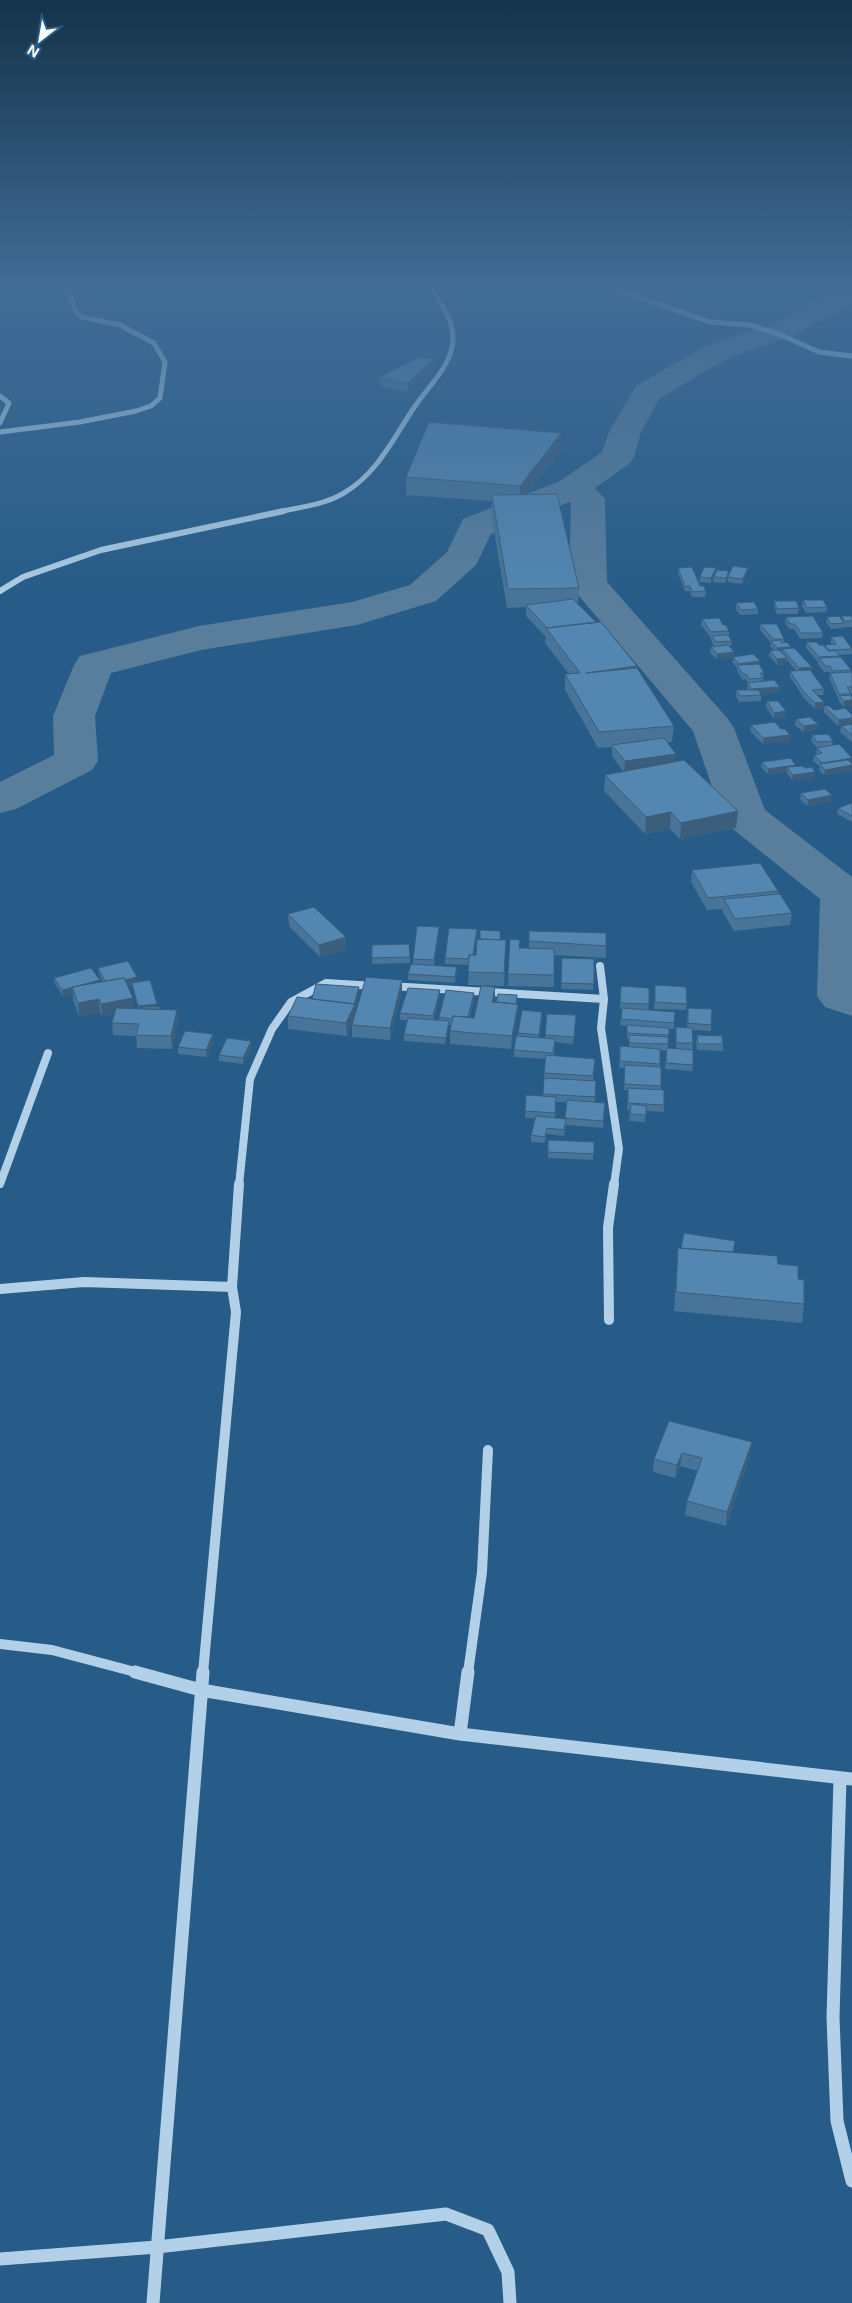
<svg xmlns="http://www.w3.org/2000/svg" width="852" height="2303" viewBox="0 0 852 2303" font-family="Inter,sans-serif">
<rect width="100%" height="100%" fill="#265c87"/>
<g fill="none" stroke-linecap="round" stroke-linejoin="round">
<path fill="#587e9b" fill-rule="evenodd" d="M852,284V303L794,335L726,359L659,399L641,432L634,457L629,464L595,488L605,499L607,582L728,719L734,728L765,810L852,877V1016L825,1007L817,996L820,899L729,826L722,816L693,731L569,584L571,503L569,502L491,534L476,565L436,601L357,625L201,650L111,673L95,716L98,761L92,770L16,809L0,813V782L54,755L53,716L74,665L80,656L199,626L352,602L410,585L447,552L463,519L560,481L602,452L609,432L636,386L704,347L774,323L842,286Z"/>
<path stroke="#b2d1e8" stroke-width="5" d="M599,283L710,322L750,325L781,335L819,352L852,356
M0,396L9,403L0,423
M0,432L80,422L136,411L151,406L160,398L165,362L154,343L120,325L82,317L76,312L65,283
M278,512C300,507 324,505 344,493C378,473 394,437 415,406C430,384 453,365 453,337C453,317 437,299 427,283"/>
<path stroke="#b2d1e8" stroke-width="6" d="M0,591L23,577L101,550L284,511"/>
<path stroke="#b2d1e8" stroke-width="8" d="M600,966L604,999L601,1028L619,1149L614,1185
M390,986L604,999
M0,1184L48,1053
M239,1185L250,1079L272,1029L291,1002L326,983L375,986"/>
<path stroke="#b2d1e8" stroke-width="10" d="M0,1289L84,1282L232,1287
M609,1320L608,1228L614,1184
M0,1644L52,1650L139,1673
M203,1673L236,1312L232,1287L239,1184
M468,1673L482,1572L488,1450"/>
<path stroke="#b2d1e8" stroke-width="13" d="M135,1672L201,1690L460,1734L852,1779
M460,1734L468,1672
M840,1779L833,2017L837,2121L852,2181
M0,2259L157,2247L446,2214L488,2230L508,2272L510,2303
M153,2303L203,1672"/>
</g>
<path fill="#477498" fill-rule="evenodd" d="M433,359V368L408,392L380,386V377Z
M561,450L526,495L579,588L578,604L637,668L674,726L672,742H667L676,761L738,811L736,828L680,839L670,829L645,834L604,791L605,775L623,771L612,756V747L598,748L565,690V674H569L545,643L546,637L526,616V607L507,608L491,513L492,501L406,495V477Z
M678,568L706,591L705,597H692L690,591H685L678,573Z
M716,568L715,574L711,583L699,582L700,577Z
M729,571L728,576L747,573L742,584L728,582V577L725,583L713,582L714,577Z
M803,600L827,607L826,612L806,613L802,606Z
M774,601L799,608L798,614H777L774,606Z
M736,603L758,609V614L740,615L736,609Z
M842,616H852V627H843V628L831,629L826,622L827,617L841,620Z
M786,617L823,633L822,638L800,639L794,629H789L785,623Z
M702,619L723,625L729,631V637L732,641L731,646H729L734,652L733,657L760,661L759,665L764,673L763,681L779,692L761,694V701L739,702L736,696V690H748L747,688L748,683L746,679L743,680L737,671V668L732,662L733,658L716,659L710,652L711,647L714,646L711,641V638L701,625Z
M760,624L784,639V643L812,667L811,672L824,689L823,695H817L824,702V708L815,709L803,697L790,677V671H796L787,660L786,664L777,665L769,656L770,651L774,650L770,646L771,643L760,630Z
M831,637L852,649V654L839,655V657L851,670V672H852V693H850L851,696L843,707L839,701V700L829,678L830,673L829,672H824L818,664V662L806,648V642L819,645L825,647V645H832L831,643Z
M767,701L786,717L774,719L766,707Z
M824,706L834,710L845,708L838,726L824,712Z
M796,719L818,724L817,729L803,732L795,725Z
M852,724V742L840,732L841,726Z
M751,725L781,729L790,741L763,744L750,731Z
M812,735L833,741L832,746L852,757V771L824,775L819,770L820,767L813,761L814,755L816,754L817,748L811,741Z
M762,762L805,768L815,772L814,778L792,780L787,773V772L768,774L761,767Z
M801,793L832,801L807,806L800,799Z
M852,803V822L837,814L838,808Z
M692,870L778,891V894L792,913L790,925L734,931L722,911L723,909L707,910L691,882Z
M288,914L346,949L320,957L289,926Z
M529,931L606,946V958L554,955V987L508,986L510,939L520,948L529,949Z
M439,933L434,965L457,973L455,983L408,980V974L413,964V959Z
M477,935L474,955H476L500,940H506L504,986L468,985L469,965L445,964V958Z
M372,945L410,957V963L372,964Z
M562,958L594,959L593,990L561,989Z
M98,968L138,982L157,1004V1007L160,1009L177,1010L178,1022L172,1049L137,1048L136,1036L113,1035L112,1023L114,1014L102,1016L100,1012L79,1016L73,1000V994L63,996L55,984L54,978L100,982H103L99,974ZM128,985H132L138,1009H134Z
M655,985L687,1004L686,1010L654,1009Z
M621,986L649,1004L648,1010L675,1012L674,1029H669L668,1048L676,1049V1027L687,1028L688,1008L711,1025V1031L692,1030L693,1065L692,1071L665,1069L666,1051L660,1050V1067L661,1090L664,1105V1112L646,1111L645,1122L629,1121L630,1110H627L628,1090H624L625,1068H619L620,1046L629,1047V1039H627V1026L620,1025L622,1009H620Z
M440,990V996L434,1020H439V1017L474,999L470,1017L474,1018L495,999L494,1002L518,1004L517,1017L511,1049L450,1044V1031L451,1025H449L445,1044L404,1041V1034L407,1020H400V1013Z
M402,992L390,1040L352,1037V1025L354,1018L347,1036L288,1029V1016L312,999L359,993L355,1010V1015Z
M547,1014L576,1015L573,1044L555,1042L554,1056L595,1059L593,1081H596L595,1102L605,1103L603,1128L566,1125L564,1136L546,1134L545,1143L531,1142V1135L535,1118H525L526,1095L543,1096L544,1073L546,1059L514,1057V1050L518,1033L542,1019L539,1038H545ZM556,1102H567L565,1119L555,1118Z
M697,1035L723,1044V1051L697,1050L696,1042Z
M214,1040L207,1057L178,1054V1047Z
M251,1048L243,1064L219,1061V1055Z
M548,1140L594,1142L593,1160L548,1158Z
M678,1248L778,1264L798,1279L804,1304L802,1323L674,1311Z
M669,1421L750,1456L726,1526L685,1515L687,1501L698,1471L680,1466L675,1478L653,1472L654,1459Z"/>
<path fill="#3a5e7c" d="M433,359V368L408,392V383Z
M561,433V450L519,503L520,486Z
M716,568L715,574L711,583V578Z
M748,568L747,573L742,584L743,579Z
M729,571L728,576L725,583L726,578Z
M791,647L790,652L782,649V653H776L777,648Z
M734,652L733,658V657V658L716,659L717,654Z
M787,658L786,664L777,665V659Z
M760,661L759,667H739V664Z
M637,666L636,681L586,673Z
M812,667L811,672L799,674V668Z
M780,687L779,692L752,695V689Z
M852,700V706L843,707L844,701Z
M824,702V708L815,709V703Z
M786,711V717L774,719V713Z
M852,718V723L838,726L839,720Z
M818,724L817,729L803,732L804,726Z
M790,735V741L763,744V738Z
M676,754V765L624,772L625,761Z
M852,758V764L822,766V763Z
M796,765L795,771L787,767V772L768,774V769Z
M852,765V771L824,775L825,770Z
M815,772L814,778L792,780L793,775Z
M832,795V801L807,806L808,800Z
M738,811L736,828L680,839L681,823Z
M671,812L670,829L645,834L646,817Z
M439,927V933L434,966V960Z
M477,929V935L472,965V959Z
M346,937V949L320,957L319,945Z
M457,967V973L455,983V977Z
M137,977L138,983L107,990L106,984Z
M100,980V986L72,987Z
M402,980V992L390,1040V1028Z
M72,987L73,994L63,996L62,990Z
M359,987V993L355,1010V1016L347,1036L346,1023Z
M495,987V999L492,1015V1002Z
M440,990V996L433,1022V1016Z
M474,993V999L467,1026L468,1020Z
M133,998L134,1011L102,1016L101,1004Z
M99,999L100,1012L79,1016L78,1003Z
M157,1004V1010L139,1013L138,1006Z
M518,1004L517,1017L511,1049L512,1036Z
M177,1010L178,1022L172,1049L171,1036Z
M542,1012V1019L538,1041L539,1035Z
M449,1021V1028L445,1044L446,1038Z
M213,1034L214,1040L207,1057L206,1050Z
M251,1041V1048L243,1064V1058Z
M752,1442L750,1456L726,1526L727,1512Z
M682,1453L680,1466L675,1478L677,1465Z"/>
<path fill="#5387b1" stroke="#3a5e7c" d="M419,357L433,359L408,383L380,377Z
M429,422L561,433L520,486L406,477Z
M557,494L579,588L508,589L492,495Z
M733,566L748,568L743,579L728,577Z
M692,567L700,586H704L706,591L692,592L690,586H685L678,568Z
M704,567L716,568L711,578L700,577Z
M717,570L729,571L726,578L714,577Z
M573,599L596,622L547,628L526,605Z
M803,600H823L827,607L807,608Z
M774,601H796L799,608L777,609Z
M754,602L758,609L741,610L736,603Z
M813,616L823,633H801L795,624H790L786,617Z
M839,616L844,623L831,624L827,617Z
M842,616H852V621H844Z
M719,618L723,625H726L729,631L711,632L702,619Z
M601,622L637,666L586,673L637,668L674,726L599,732L565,674L580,673L546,628Z
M760,624H777L784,639H773Z
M728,635L732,641L716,642L712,636Z
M843,636L852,649L829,650L825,645L836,644L831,637Z
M780,640L782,643L787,642L791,647L777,648L771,641Z
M806,642H816L819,645H823L828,651H836L840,656L819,657Z
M728,645L734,652L717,654L711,647Z
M794,648L812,667L799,668L782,649Z
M779,650L787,658L777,659L770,651Z
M753,654L760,661L739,664L733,657Z
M841,657L851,670L833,671L830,666H825L819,658Z
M759,664L764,673H760L763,678L749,679L746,674H743L737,665Z
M810,670L824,689L812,690L824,702L815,703L803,691L790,671Z
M852,672V687H847L851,694H839L830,673Z
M774,680L780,687L752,689L747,683Z
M736,690H759L761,695L740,696Z
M850,695L852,697V700L844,701L839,696Z
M767,701H778L786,711L774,713Z
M824,706H829L834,710L845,708L852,715V718L839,720Z
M810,717L818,724L804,726L796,719Z
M775,722L781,729H785L790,735L763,738L751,725Z
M852,724V735L841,726Z
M828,734L833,741L817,742L812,735Z
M664,738L676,754L625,761L612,745Z
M839,744L852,758L822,763L814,755L822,753L817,748Z
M790,758L796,765L768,769L762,762Z
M684,760L738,811L681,823L671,812L646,817L605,775Z
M848,760L852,764V765L825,770L820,764Z
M802,766L805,768L812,767L815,772L793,775L787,767Z
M825,789L832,795L808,800L801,793Z
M852,803V816L838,808Z
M760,863L778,891L708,898L692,870Z
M780,894L792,913L735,919L724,899Z
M314,907L346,937L319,945L288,914Z
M417,926L439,927L434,960L413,959Z
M449,928L477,929L473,955H469V959L445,958Z
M480,930L500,931V940L480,939Z
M529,931L606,933V946L529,941Z
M477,939L506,940L504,973L468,972L469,955H476Z
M510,939L520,940L519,948L554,949V975L508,974Z
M409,944L410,957L372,958V945Z
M562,958L594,959V984L561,983Z
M128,961L137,977L125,980L124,978L105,981L98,968Z
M411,964L457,967L455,977L408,974Z
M91,968L100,980L62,990L54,978Z
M366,977L402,980L390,1028L352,1025Z
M124,978L133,998L101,1004L99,999L78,1003L72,987Z
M150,980L157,1004L138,1006L132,983Z
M316,984L359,987L354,1004L312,999Z
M655,985L686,987L687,1004L655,1002Z
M481,986L495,987L492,1002L518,1004L512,1036L450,1031L453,1016L474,1018Z
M621,986L649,988V1004L620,1003Z
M408,988L440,990L433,1016L400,1013Z
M446,990L474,993L468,1017L453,1016V1019L439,1017Z
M498,994L517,995L516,1004L496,1002Z
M297,997L355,1004L346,1023L288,1016Z
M143,1007H160V1009H143Z
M116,1008L177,1010L171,1036L136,1035L139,1024L112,1023Z
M622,1008L675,1012L674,1023L621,1019Z
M688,1008L712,1009L711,1025L688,1023Z
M522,1010L542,1012L539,1035L518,1033Z
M547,1014L576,1015L574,1037L545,1035Z
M408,1018L449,1021L446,1038L404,1034Z
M627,1025L669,1028V1035L627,1033Z
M676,1027L692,1028L693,1043H676Z
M185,1031L213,1034L206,1050L178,1047Z
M629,1035L668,1037V1044L629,1043Z
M697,1035L722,1036L723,1044H698Z
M516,1036L555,1039L553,1053L514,1050Z
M227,1038L251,1041L243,1058L219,1055Z
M620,1046L660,1049V1064L620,1061Z
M667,1048L693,1050V1065L666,1063Z
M546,1055L595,1059L593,1076L544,1073Z
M625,1065L661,1067V1086L624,1084Z
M544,1078L596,1081L595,1097L543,1094Z
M628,1088L664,1090V1105L628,1103Z
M526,1095L556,1097L555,1113L525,1111Z
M567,1100L605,1103L603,1121L565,1118Z
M631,1104L646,1106V1115L630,1114Z
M536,1116L566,1119L564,1130L547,1128L545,1137L531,1135Z
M548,1140L594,1142V1154L548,1152Z
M684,1233L735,1241L733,1252L681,1248Z
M678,1248L777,1256L778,1264L798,1266V1279L804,1280V1304L676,1292Z
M669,1421L752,1442L727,1512L687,1501L702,1458L682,1453L677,1465L654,1459Z"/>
<linearGradient id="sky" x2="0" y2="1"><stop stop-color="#15334a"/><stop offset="0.47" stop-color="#416c96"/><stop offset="1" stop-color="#416c96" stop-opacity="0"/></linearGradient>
<rect width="852" height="606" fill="url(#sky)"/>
<g transform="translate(40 40) rotate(211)" stroke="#265c87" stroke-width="4" paint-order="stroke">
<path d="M0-4L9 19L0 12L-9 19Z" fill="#ffffff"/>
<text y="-8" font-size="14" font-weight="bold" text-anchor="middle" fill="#ffffff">N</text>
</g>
</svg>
